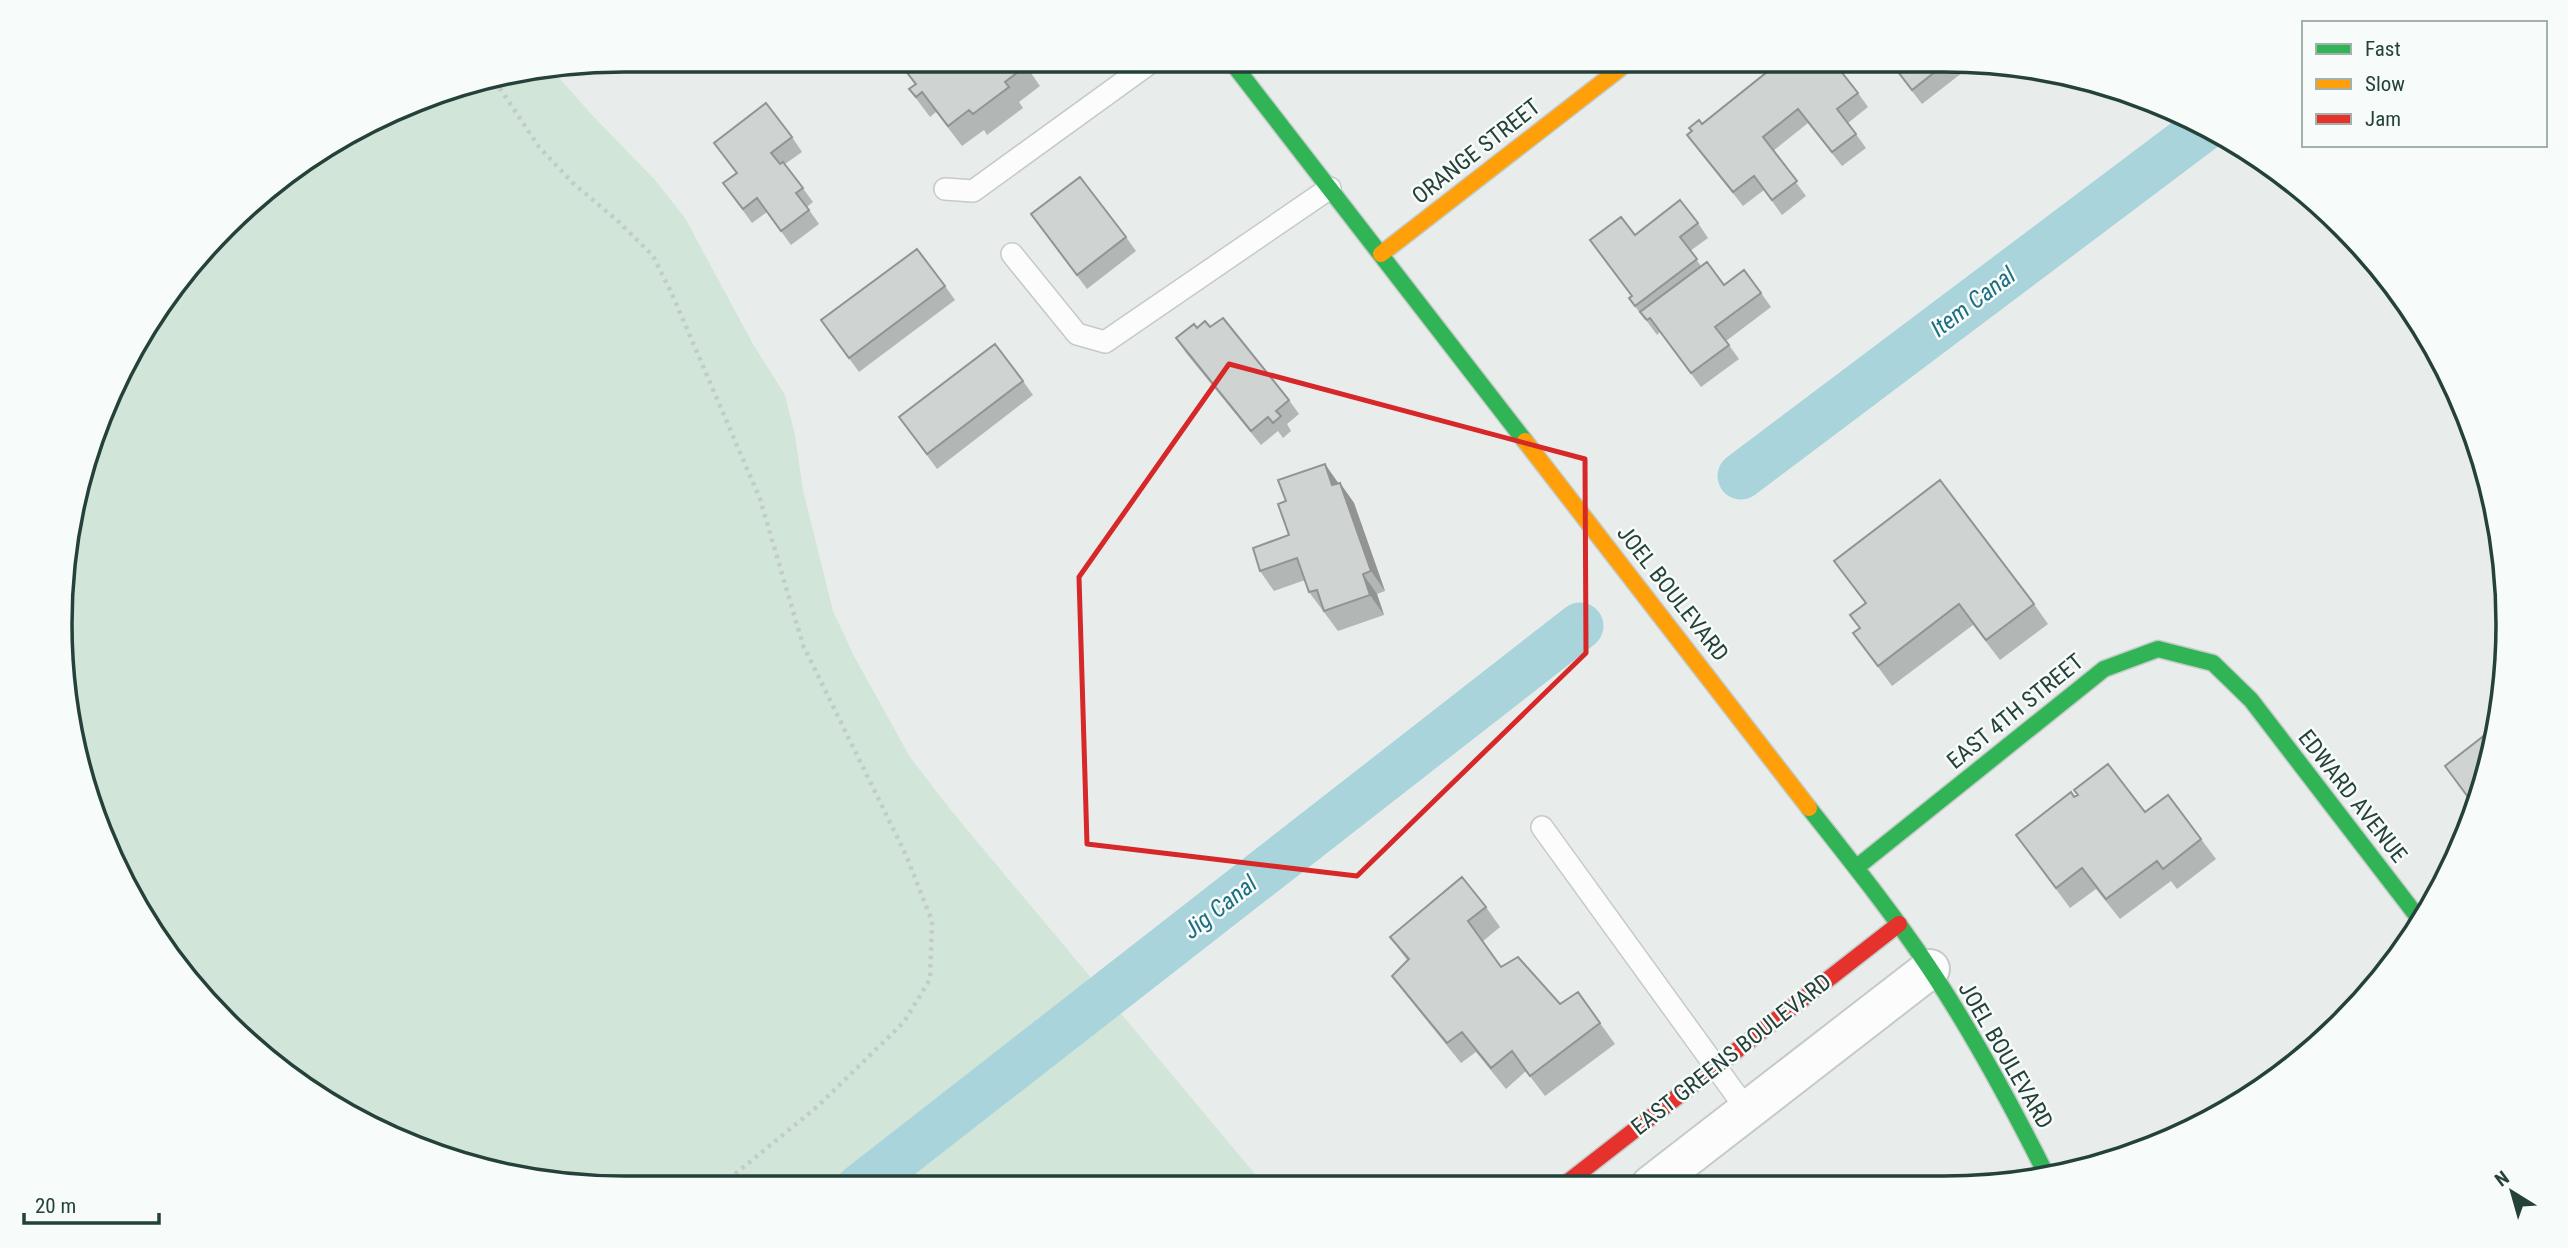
<svg xmlns="http://www.w3.org/2000/svg" width="2568" height="1248" viewBox="0 0 2568 1248" font-family="'Roboto Condensed',sans-serif">
<rect width="100%" height="100%" fill="#e8edeb"/>
<path fill="#d1e6d8" d="M553,71L594,117L655,180L685,218L753,344L785,395L795,435L803,490L833,611L854,656L910,757L950,809L1265,1186L624,1188L513,1178L408,1145L252,1048L176,967L118,874L64,698L70,513L135,341L200,252L280,176L442,90Z"/>
<g fill="none" stroke-linecap="round" stroke-linejoin="round">
<path stroke="#a9d4db" stroke-width="47" d="M1741,476L2205,127
M859,1188L1580,626"/>
<defs>
<path id="lane" d="M945,189L973,191L1154,60
M1012,254L1077,334L1105,342L1330,188
M1542,827L1747,1110"/>
<path id="street" d="M1651,1185L1930,969"/>
<path id="fast" d="M1230,60L1525,441
M1809,808C1850,860 1891,911 1928,966C1973,1033 2011,1104 2047,1176
M1857,867L2104,669L2158,649L2213,663L2251,700L2420,920"/>
<path id="slow" d="M1381,254L1631,60
M1525,441L1809,808"/>
<path id="jam" d="M1564,1185L1899,924"/>
</defs>
<use href="#lane" stroke="#c5cac8" stroke-width="24"/>
<use href="#street" stroke="#c5cac8" stroke-width="42"/>
<use href="#fast" stroke="#c3cbc8" stroke-width="19"/>
<use href="#slow" stroke="#c3cbc8" stroke-width="19"/>
<use href="#jam" stroke="#c3cbc8" stroke-width="19"/>
<path stroke="#c3ccca" stroke-width="4.5" stroke-dasharray="3.5 5" stroke-linecap="butt" d="M495,81L539,147L573,183L619,222L653,256L672,294L760,499L803,645L906,855L932,921L930,979L904,1022L818,1106L718,1188"/>
<use href="#lane" stroke="#fcfcfc" stroke-width="21"/>
<use href="#street" stroke="#fcfcfc" stroke-width="38"/>
<use href="#fast" stroke="#30b455" stroke-width="16"/>
<use href="#slow" stroke="#ff9f0a" stroke-width="16"/>
<use href="#jam" stroke="#e5322d" stroke-width="16"/>
</g>
<path fill="#b2b6b5" d="M897,60H1029L1024,63L1040,86L1019,102L1023,108L987,135L984,130L962,146L936,112L930,117L909,89L915,85Z
M1888,60H1944L1961,61L1967,69L1922,104Z
M1858,93L1868,107L1848,123L1866,148L1842,166L1808,123L1773,151L1806,196L1782,215L1764,190L1743,206L1687,135L1702,124Z
M792,137L802,152L785,164L813,202L807,207L819,224L791,245L767,212L752,223L723,183L736,173L714,143Z
M1031,214L1126,237L1136,251L1087,289Z
M1698,223L1708,238L1690,251L1701,266L1724,285L1761,293L1771,307L1726,341L1739,359L1701,387L1660,332L1657,335L1646,320H1645L1629,298L1632,296L1590,240L1635,235Z
M945,286L955,300L859,372L821,320Z
M1210,327L1289,400L1299,414L1287,424L1291,431L1283,438L1278,431L1261,445L1186,353L1176,338L1197,328Z
M1023,381L1033,395L937,469L899,417Z
M1338,483H1340L1354,503L1385,591L1377,594L1384,615L1338,631L1309,592L1305,580L1274,591L1260,571L1289,535Z
M1834,561L2034,604L2048,624L2000,660L1973,625L1892,686L1853,633L1859,628L1850,615L1865,603Z
M2498,735L2475,808L2445,766Z
M2074,797L2145,812L2201,839L2216,859L2177,889L2171,881L2120,919L2096,889L2070,908L2016,835Z
M1486,907L1500,927L1482,942L1501,967L1560,1004L1578,992L1615,1044L1545,1096L1526,1071L1506,1089L1476,1052L1461,1063L1407,996L1392,976L1407,960L1390,937Z"/>
<path fill="#919493" d="M1325,464L1339,484L1332,485Z
M1340,483L1354,503L1385,591L1371,571Z
M1363,574L1377,594L1384,615L1370,595Z"/>
<path fill="#cfd4d2" stroke="#919493" stroke-width="2" d="M897,60H1021L1026,66L1005,82L1009,87L973,114L969,110L948,126L922,92L916,97L909,89L916,84Z
M1782,60H1832L1858,93L1837,109L1856,134L1832,152L1798,109L1763,137L1797,181L1772,200L1754,176L1733,192L1687,135L1692,131L1689,128L1699,120L1702,124Z
M1889,60H1950L1912,90Z
M766,103L792,137L771,153L780,164L783,162L803,188L796,193L809,210L781,231L757,198L743,209L723,183L737,173L714,143Z
M1080,177L1126,237L1077,275L1031,214Z
M1680,200L1698,223L1680,237L1697,259L1635,306L1629,298L1632,296L1590,240L1621,217L1635,235Z
M917,249L945,286L849,358L821,320Z
M1707,262L1724,285L1744,270L1761,293L1715,327L1729,345L1691,373L1650,318L1647,320L1640,312Z
M1223,318L1289,400L1276,411L1281,416L1273,423L1268,417L1251,431L1176,338L1194,324L1197,328L1205,321L1210,327Z
M995,344L1023,381L927,454L899,417Z
M1325,464L1332,485L1340,483L1371,571L1363,574L1370,595L1324,611L1317,590L1309,592L1297,558L1260,571L1253,548L1289,535L1278,504L1286,501L1278,480Z
M1940,480L2034,604L1986,640L1959,604L1878,666L1853,633L1860,628L1850,615L1866,603L1834,561Z
M2499,724L2498,735L2479,797L2477,795L2471,801L2445,766Z
M2108,764L2145,812L2168,795L2201,839L2163,869L2157,861L2106,899L2082,868L2056,888L2016,835L2071,792L2074,797L2078,795L2074,790Z
M1462,877L1486,907L1468,921L1501,967L1518,957L1560,1004L1578,992L1600,1023L1530,1076L1512,1051L1491,1068L1462,1032L1447,1043L1392,976L1409,959L1390,937Z"/>
<path fill="none" stroke="#d62828" stroke-width="5" stroke-linejoin="round" d="M1229,364L1585,459L1586,653L1357,876L1087,844L1079,577Z"/>
<g text-anchor="middle" stroke-width="5" stroke-linejoin="round" paint-order="stroke">
<g font-size="23" fill="#24423a" stroke="#f7fbf9">
<text transform="translate(1476 151) rotate(-38)" y="8">ORANGE STREET</text>
<text transform="translate(1673 593) rotate(52)" y="8">JOEL BOULEVARD</text>
<text transform="translate(2015 711) rotate(-39)" y="8">EAST 4TH STREET</text>
<text transform="translate(2353 796) rotate(52)" y="8">EDWARD AVENUE</text>
<text transform="translate(1731 1054) rotate(-38)" y="8">EAST GREENS BOULEVARD</text>
<text transform="translate(2006 1055) rotate(60)" y="8">JOEL BOULEVARD</text>
</g>
<g font-size="24" font-style="italic" fill="#1c6f80" stroke="#f7fbf9">
<text transform="translate(1973 302) rotate(-37)" y="8">Item Canal</text>
<text transform="translate(1220 907) rotate(-38)" y="8">Jig Canal</text>
</g>
</g>
<path d="M0 0H2568V1248H0ZM624 72H1944A552 552 0 0 1 2496 624V624A552 552 0 0 1 1944 1176H624A552 552 0 0 1 72 624V624A552 552 0 0 1 624 72Z" fill="#f7fbf9" fill-rule="evenodd"/>
<path fill="none" stroke="#24423a" stroke-width="3.5" d="M624 72H1944A552 552 0 0 1 2496 624V624A552 552 0 0 1 1944 1176H624A552 552 0 0 1 72 624V624A552 552 0 0 1 624 72Z"/>
<rect x="2302" y="21" width="245" height="126" fill="#f7fbf9" stroke="#a3b1ad" stroke-width="2"/>
<rect x="2316" y="44" width="35" height="10" fill="#30b455" stroke="#a3b1ad" stroke-width="2"/>
<text x="2365" y="56" font-size="21" fill="#24423a">Fast</text>
<rect x="2316" y="79" width="35" height="10" fill="#ff9f0a" stroke="#a3b1ad" stroke-width="2"/>
<text x="2365" y="91" font-size="21" fill="#24423a">Slow</text>
<rect x="2316" y="114" width="35" height="10" fill="#e5322d" stroke="#a3b1ad" stroke-width="2"/>
<text x="2365" y="126" font-size="21" fill="#24423a">Jam</text>
<g transform="translate(2512 1192) rotate(323)" stroke="#f7fbf9" stroke-width="5" paint-order="stroke">
<path d="M0-5L12 26L0 18L-12 26Z" fill="#24423a"/>
<text y="-10" font-size="19" font-weight="bold" text-anchor="middle" fill="#24423a">N</text>
</g>
<path d="M24 1213v10h135v-10" fill="none" stroke="#24423a" stroke-width="3.5"/>
<text x="35" y="1213" font-size="21" fill="#24423a" stroke="#f7fbf9" stroke-width="5" paint-order="stroke">20 m</text>
</svg>
